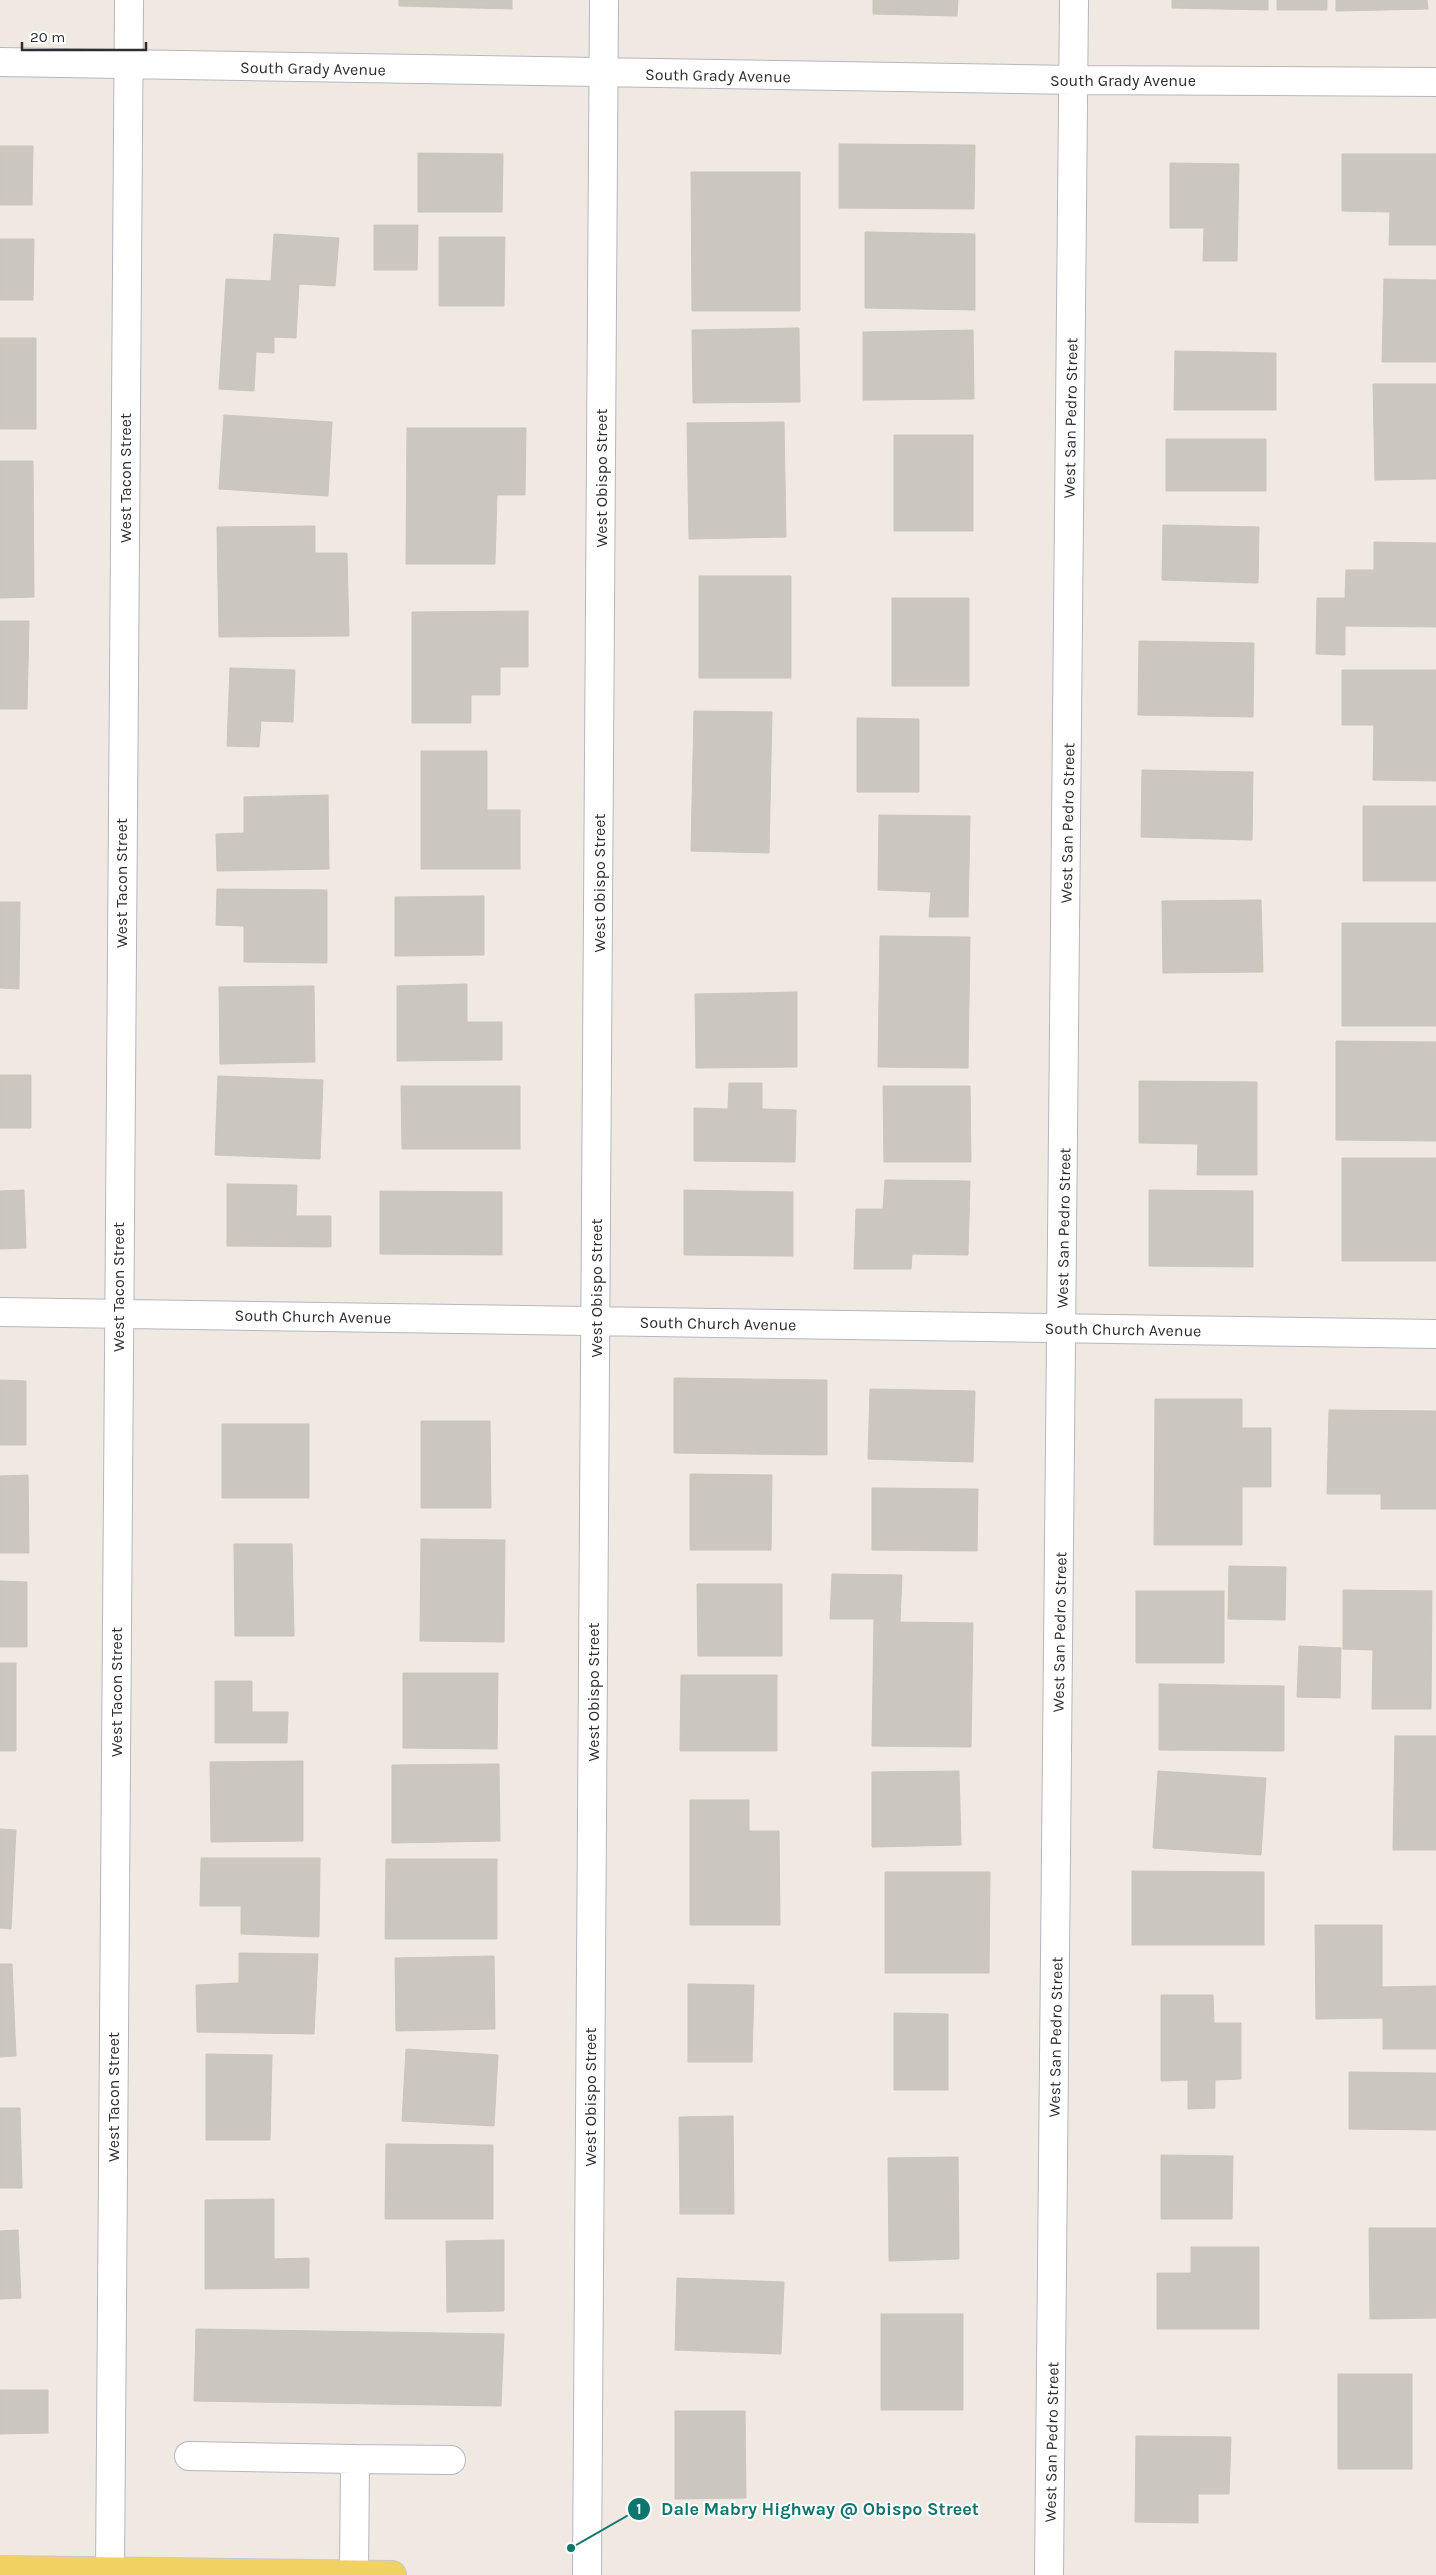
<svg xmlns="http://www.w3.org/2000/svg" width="1436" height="2575" viewBox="0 0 1436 2575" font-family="Karla,sans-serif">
<rect width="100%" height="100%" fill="#efe9e1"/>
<path fill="#cbc7bf" stroke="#cbc5ba" d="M399,0H512V9L399,6Z
M873,0H958L957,16L873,14Z
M1172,0H1268V10L1172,8Z
M1277,0H1327V10H1277Z
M1336,0H1427L1428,9L1336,11Z
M839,144L975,145L974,209L839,208Z
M0,146H33L32,205H0Z
M418,153L503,154L502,212H418Z
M1342,154H1436V245H1389L1390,212L1342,211Z
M1170,163L1239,164L1237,261H1203L1204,228H1170Z
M691,172H800V311H692Z
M374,225H418L417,270H374Z
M865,232L975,234V310L865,308Z
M274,234L339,238L335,286L299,284L296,338L274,337V353L256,352L254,391L219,389L226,279L271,281Z
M439,237H505L504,306H439Z
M0,239H34L33,300H0Z
M1384,279L1436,280V362H1382Z
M799,328L800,402L693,403L692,330Z
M973,330L974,399L863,400V332Z
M0,338H36V429H0Z
M1175,351L1276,353V410H1174Z
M1373,384H1436V479L1375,480Z
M224,415L332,422L328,496L219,489Z
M784,422L786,537L689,539L687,423Z
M407,428H526L525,495H497L495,564H406Z
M894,435H973V531H894Z
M1166,439H1266V491H1166Z
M0,461H33L34,597L0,598Z
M1163,525L1259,527L1258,583L1162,580Z
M315,526V553H347L349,636L219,637L217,527Z
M1374,542L1436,543V627L1345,626V655L1316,654L1317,598H1345L1346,570H1374Z
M699,576H791V678H699Z
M892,598H969V686H892Z
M528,611V667H500V695H471V723H412V612Z
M0,621H29L27,709H0Z
M1139,641L1254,643L1253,717L1138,715Z
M230,668L295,670L293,722L261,721L259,747L227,746Z
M1342,670H1436V781L1373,780L1374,725H1342Z
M694,711L772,712L769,853L691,851Z
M857,718L919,719V792H857Z
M421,751H487V810H520V869H421Z
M1142,770L1253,772L1252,840L1141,837Z
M328,795L329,869L217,871L216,834L244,833V797Z
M1363,806H1436V881H1363Z
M879,815L970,816L968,917H929L931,892L878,890Z
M217,889L327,890V963L244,962V926L216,925Z
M484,896V955L395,956V897Z
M1261,900L1263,972L1163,973L1162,901Z
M0,902H20L19,989L0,988Z
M1342,923H1436V1026H1342Z
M880,936L970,937L968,1068L878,1067Z
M467,984V1022H502V1060L397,1061V986Z
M314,986L315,1062L220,1064L219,987Z
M797,992V1067L696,1068L695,994Z
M1336,1041L1436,1042V1141L1336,1140Z
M0,1075H31V1128H0Z
M218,1076L323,1080L320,1159L215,1155Z
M1139,1081L1257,1082V1175H1197L1198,1144L1139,1143Z
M729,1083H762V1109L796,1110L795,1162L694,1161V1108L728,1109Z
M401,1086H520V1149H402Z
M883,1086H970L971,1162H884Z
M1342,1158H1436V1261H1342Z
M885,1180L970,1181L968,1255L912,1254L911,1269H854L856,1209H883Z
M227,1184L297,1185L296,1216H331V1247L227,1246Z
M24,1190L26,1248L0,1249V1191Z
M684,1190L793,1192V1256L684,1255Z
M1149,1190L1253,1191V1267L1149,1266Z
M380,1191L502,1192V1255L380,1254Z
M674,1378L827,1380V1455L674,1453Z
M0,1380L26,1381V1445H0Z
M870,1389L975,1391L973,1462L868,1459Z
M1155,1399H1242V1428H1271V1487H1242V1545H1154Z
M1329,1410L1436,1411V1509H1381V1494H1327Z
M421,1421H490L491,1508H421Z
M222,1424H309V1498H222Z
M690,1474L772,1475L771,1550H690Z
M28,1475L29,1553H0V1476Z
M872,1488L978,1489L977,1551L872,1550Z
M421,1539L505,1540L504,1642L420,1641Z
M234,1544H292L294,1636H235Z
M1229,1566L1286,1567L1285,1620L1228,1619Z
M832,1574L902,1575L900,1622L973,1623L971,1747L872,1746L874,1619H830Z
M0,1581L27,1582V1647H0Z
M697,1584H782V1656H698Z
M1343,1590L1432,1591L1431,1709H1372L1373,1650L1343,1649Z
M1136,1591H1224V1663H1136Z
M1299,1646L1341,1648L1340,1698L1297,1697Z
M0,1663H16V1751H0Z
M403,1673H498L497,1749L403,1748Z
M681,1675H777V1751H680Z
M215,1681H252V1712H288L287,1743H215Z
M1159,1684L1284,1686V1751L1159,1750Z
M1395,1736H1436V1850H1393Z
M303,1761V1841L211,1842L210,1762Z
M499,1764L500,1841L392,1843V1765Z
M959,1771L961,1845L872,1847V1772Z
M1158,1771L1266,1778L1261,1855L1153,1848Z
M690,1800H749V1831H779L780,1925H690Z
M0,1829L16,1830L11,1929L0,1928Z
M201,1858H320L319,1937L241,1934V1906H200Z
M386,1859H497V1939H385Z
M1132,1871L1264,1872V1945H1132Z
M885,1872H990L989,1973H885Z
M1315,1925H1382V1987L1436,1986V2049H1383V2018L1316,2019Z
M239,1953L318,1954L314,2034L197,2032L196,1985L239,1983Z
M494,1956L495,2029L396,2031L395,1958Z
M0,1964H12L16,2056L0,2057Z
M688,1984L754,1985L752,2062H688Z
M1161,1995H1213L1214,2023H1241V2079L1215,2080V2108L1188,2109V2080L1161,2081Z
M894,2013L948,2014V2090H894Z
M406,2049L498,2055L494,2126L402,2121Z
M206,2054L272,2055L270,2140H206Z
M1349,2072L1436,2073V2130L1349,2129Z
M0,2108H20L22,2188H0Z
M733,2116L734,2214H680L679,2117Z
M386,2144L493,2145V2219H385Z
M1161,2155L1233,2156L1232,2219H1161Z
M958,2157L959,2259L889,2261L888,2158Z
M274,2199V2259L309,2258V2288L205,2289V2200Z
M1369,2228H1436V2318L1370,2319Z
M18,2230L21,2298L0,2299V2231Z
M504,2240V2311L447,2312L446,2241Z
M1191,2247H1259V2329H1157V2273H1191Z
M677,2278L784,2282L781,2354L675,2350Z
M881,2314H963V2410H881Z
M196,2329L504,2334L501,2406L194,2401Z
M1338,2374H1412V2469H1338Z
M0,2390H48V2433L0,2434Z
M675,2411H745L746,2498L675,2499Z
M1136,2436L1231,2437L1229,2494H1198V2523L1135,2522Z"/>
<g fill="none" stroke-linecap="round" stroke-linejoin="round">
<defs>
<path id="minor" d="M0,62L1073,80L1436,82
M0,1312L1436,1334
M189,2456L355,2459L354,2575
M355,2459L451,2460
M110,2575L129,0
M587,2575L604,0
M1049,2575L1074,0"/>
<path id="major" d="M0,2570L392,2575"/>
</defs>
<use href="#minor" stroke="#b4b7c1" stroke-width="30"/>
<use href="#major" stroke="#c9c9c9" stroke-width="30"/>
<use href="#minor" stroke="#fff" stroke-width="28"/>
<use href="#major" stroke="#f2d163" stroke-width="28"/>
</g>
<g text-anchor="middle" stroke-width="4" stroke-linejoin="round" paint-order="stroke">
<g font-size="16" fill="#2e2e2e" stroke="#fff">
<text transform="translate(313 68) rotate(1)" y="6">South Grady Avenue</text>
<text transform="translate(718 75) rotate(1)" y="6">South Grady Avenue</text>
<text x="1123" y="86">South Grady Avenue</text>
<text transform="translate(1070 418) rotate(-89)" y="6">West San Pedro Street</text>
<text transform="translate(125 478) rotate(-90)" y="6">West Tacon Street</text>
<text transform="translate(601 478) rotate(-90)" y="6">West Obispo Street</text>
<text transform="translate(1067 823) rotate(-89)" y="6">West San Pedro Street</text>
<text transform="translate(121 883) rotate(-90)" y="6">West Tacon Street</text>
<text transform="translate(599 883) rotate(-90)" y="6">West Obispo Street</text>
<text transform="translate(1063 1228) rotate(-89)" y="6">West San Pedro Street</text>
<text transform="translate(118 1287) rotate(-90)" y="6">West Tacon Street</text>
<text transform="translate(596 1288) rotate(-90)" y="6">West Obispo Street</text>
<text transform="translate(313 1316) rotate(1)" y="6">South Church Avenue</text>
<text transform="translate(718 1323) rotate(1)" y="6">South Church Avenue</text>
<text transform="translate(1123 1329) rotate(1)" y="6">South Church Avenue</text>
<text transform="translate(1059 1632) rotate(-89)" y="6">West San Pedro Street</text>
<text transform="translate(116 1692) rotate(-90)" y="6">West Tacon Street</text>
<text transform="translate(593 1692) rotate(-90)" y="6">West Obispo Street</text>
<text transform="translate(1055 2037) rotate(-89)" y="6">West San Pedro Street</text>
<text transform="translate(113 2097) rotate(-90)" y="6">West Tacon Street</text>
<text transform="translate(590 2097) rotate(-90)" y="6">West Obispo Street</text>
<text transform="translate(1051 2442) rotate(-89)" y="6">West San Pedro Street</text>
</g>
</g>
<path fill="none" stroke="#0f766e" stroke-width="2" d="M571 2548L639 2509"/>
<g fill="#0f766e" stroke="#fff" stroke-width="2">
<circle cx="571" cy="2548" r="5"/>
<circle cx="639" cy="2509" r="12"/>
</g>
<g font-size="15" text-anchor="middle" font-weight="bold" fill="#fff">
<text x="639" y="2514">1</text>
</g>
<g font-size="18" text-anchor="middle" font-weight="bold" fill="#0f766e" stroke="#fff" stroke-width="4" stroke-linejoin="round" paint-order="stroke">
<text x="820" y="2515">Dale Mabry Highway @ Obispo Street</text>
</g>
<path d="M22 42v8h124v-8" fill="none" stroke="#2e2e2e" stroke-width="2.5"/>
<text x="30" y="42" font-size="15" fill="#2e2e2e" stroke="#ffffff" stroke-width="4" paint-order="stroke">20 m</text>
</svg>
